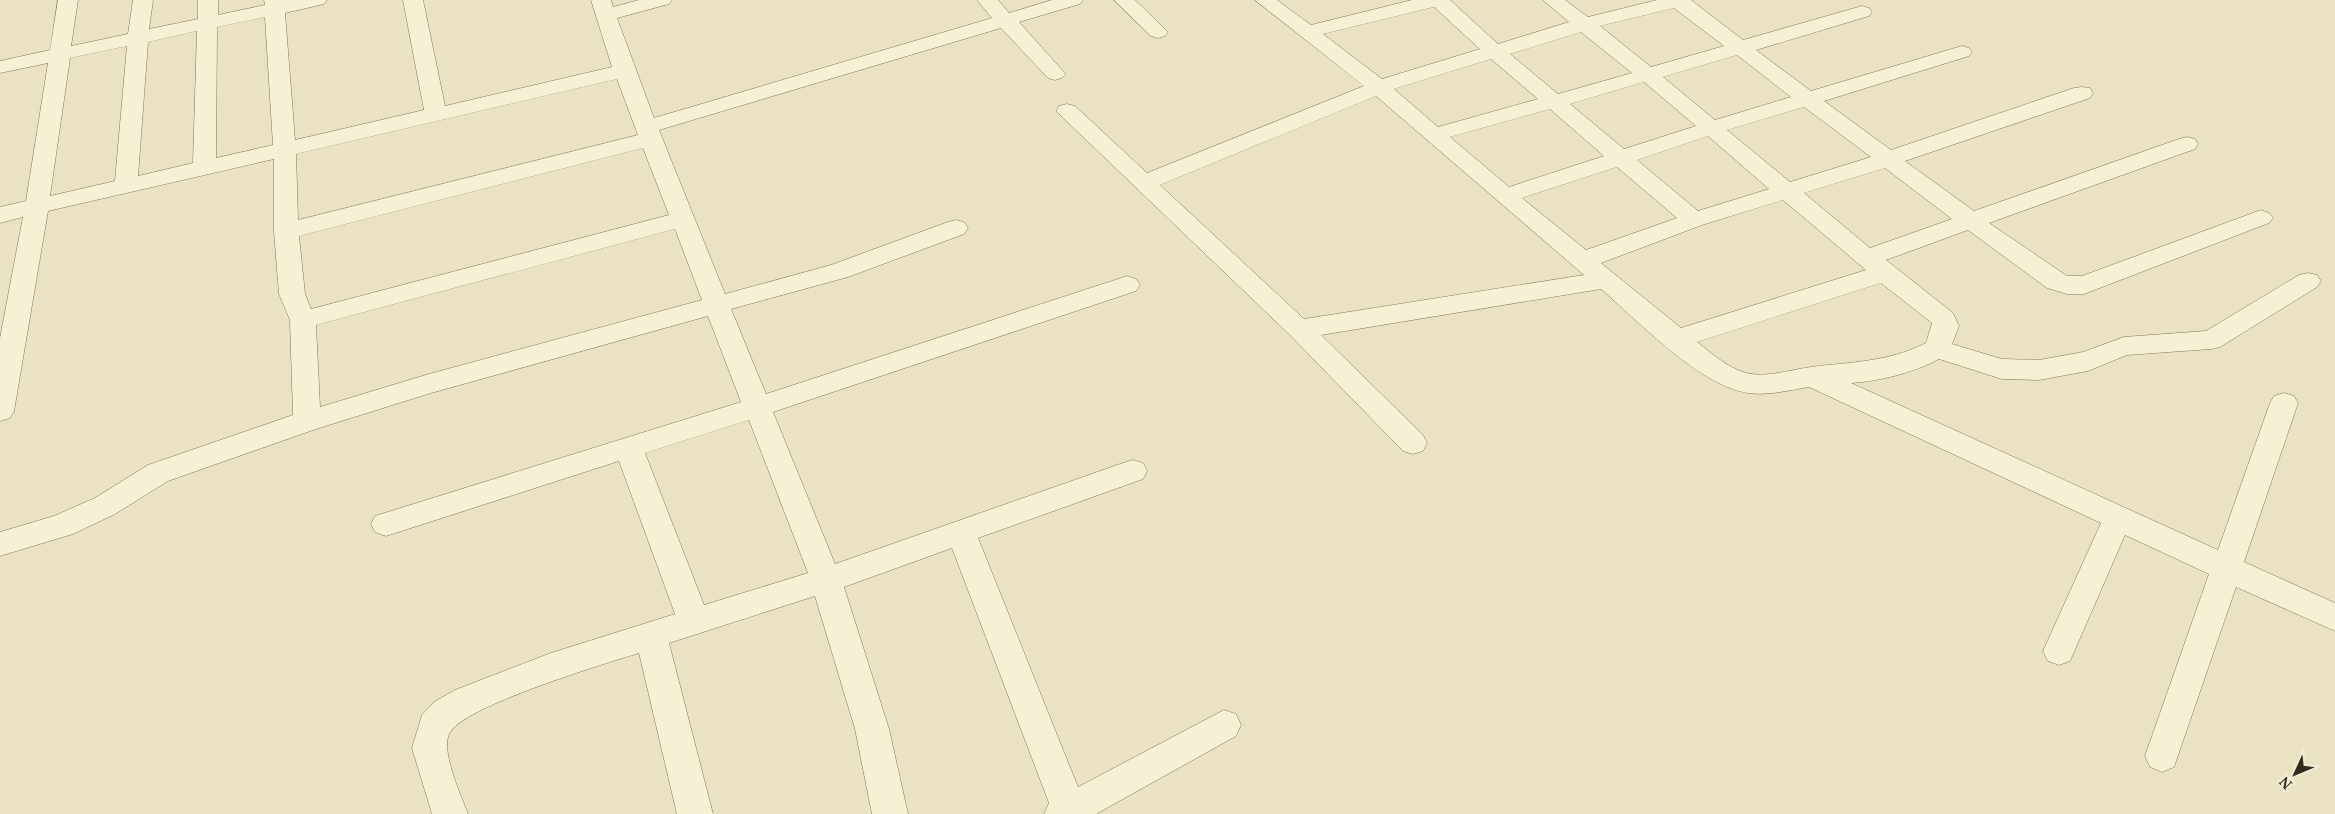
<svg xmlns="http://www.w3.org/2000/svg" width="2335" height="814" viewBox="0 0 2335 814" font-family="'Noto Serif',serif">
<rect width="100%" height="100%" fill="#eae3c3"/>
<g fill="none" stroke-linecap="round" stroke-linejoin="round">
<defs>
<path id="street" d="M58,0H78L71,46L128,34L133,0H153L149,29L198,19V0H218V15L265,5L264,0H327L324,4L285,13L295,140L424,110L403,0H423L445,106L612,67L591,0H611L613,7L639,0H672L669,4L617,18L654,118L992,18L977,0H998L1009,13L1052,0H1083L1080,4L1019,22L1062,70L1066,74L1062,78L1055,80L1048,78L1001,28L659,130L725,294L831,265L948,222L956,220L964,222L968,228L964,234L848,277L731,309L766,394L1118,279L1127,276L1136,279L1140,285L1136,291L773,412L835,564L1123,463L1133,460L1143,463L1147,471L1143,479L978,538L1078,787L1224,710L1236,714L1241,725L1236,736L1096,814H1044L1049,803L952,548L844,587L889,729L908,814H872L855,729L815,596L669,643L713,814H677L639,653C607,663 460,707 449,734C441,753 461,795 468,814H432L412,748L422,715L434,702L455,690L551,653L675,614L619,461L386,536L375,532L371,524L375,516L741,402L708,316L431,393L316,429L168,481L115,514L73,534L0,556V532L54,516L95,498L148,465L293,415L290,320L279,294L274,231V159L48,211L14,411L10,418L0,421V338L23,217L0,223V207L26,201L48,63L0,73V61L50,50ZM265,17L273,145L216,158L217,27ZM197,31L193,163L138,176L148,42ZM127,46L115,181L50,196L70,58ZM617,79L638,135L298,220L296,154ZM643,148L669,215L311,309L305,294L299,236ZM675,229L702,300L429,374L320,407L316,325ZM749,420L808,573L704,605L645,453Z
M1114,0H1135L1168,32L1165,36L1158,38L1151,36Z
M1255,0H1277L1311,25L1412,0H1450L1498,44L1569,22L1543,0H1565L1588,17L1657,0H1691L1743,40L1862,6L1869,8L1872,12L1869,16L1756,50L1811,91L1955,48L1962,46L1969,48L1972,52L1969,56L1824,101L1891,150L2074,88L2082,87L2090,88L2093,93L2090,98L1905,161L1974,211L2179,139L2187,137L2195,139L2198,144L2195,149L1989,223L2067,276H2082L2261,210L2269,213L2273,218L2269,223L2084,294H2067L2047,288L1968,230L1886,260L1953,313L1959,326L1952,344L2002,359L2039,360L2083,352L2124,337L2206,331L2299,275L2308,273L2317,275L2321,281L2317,287L2220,347L2211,349L2127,355L2088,371L2039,380L2002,379L1939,359C1913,373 1880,381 1851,383L2218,550L2270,403L2274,396L2284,393L2294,396L2298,403L2244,562L2335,603V631L2236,587L2174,767L2162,772L2150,767L2145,756L2209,574L2125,535L2070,661L2059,665L2048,661L2043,651L2101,523L1809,387C1790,390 1768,396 1748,393C1700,386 1638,321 1601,289L1321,335L1423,435L1427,443L1423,451L1413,454L1403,451L1290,335L1056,111L1059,106L1067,104L1075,106L1147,173L1364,86ZM1434,7L1480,49L1382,79L1323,34ZM1674,8L1724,46L1651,67L1600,26ZM1581,32L1632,73L1558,94L1510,54ZM1737,55L1791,97L1715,120L1663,77ZM1491,59L1538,99L1438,127L1394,89ZM1644,82L1696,126L1624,149L1570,104ZM1376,96L1584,275L1304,319L1160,185ZM1804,107L1871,157L1790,182L1727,130ZM1550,109L1604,156L1509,187L1450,137ZM1708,136L1769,189L1698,211L1637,160ZM1617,167L1677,218L1586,250L1522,198ZM1885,168L1952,219L1870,248L1804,193ZM1783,200L1866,270L1681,328L1601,263L1702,225ZM1881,283L1932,323L1926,343C1889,362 1851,362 1811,367C1790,370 1766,378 1746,373C1728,368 1711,353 1697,342Z"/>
</defs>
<use href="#street" stroke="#82755b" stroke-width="1"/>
<use href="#street" fill="#f6f0d5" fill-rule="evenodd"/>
</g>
<g transform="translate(2295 774) rotate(226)" stroke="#f2edd2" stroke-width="4" paint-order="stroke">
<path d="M0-4L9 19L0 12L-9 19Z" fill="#342b1e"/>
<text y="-8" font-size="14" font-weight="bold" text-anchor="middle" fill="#342b1e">N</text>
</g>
</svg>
